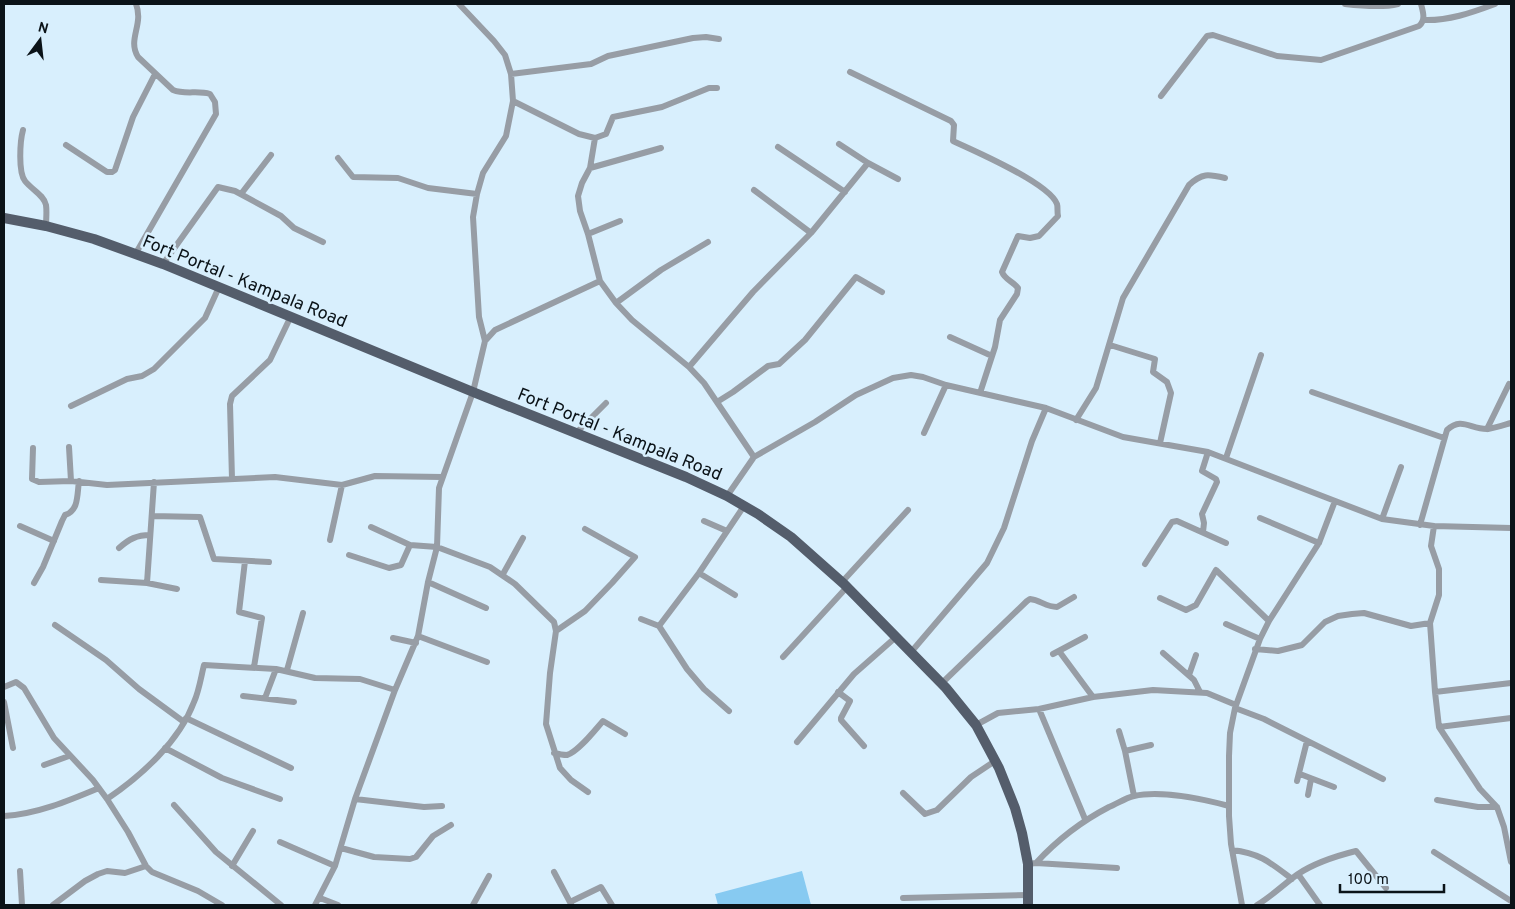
<svg xmlns="http://www.w3.org/2000/svg" width="1515" height="909" viewBox="0 0 1515 909" font-family="Overpass,sans-serif">
<rect width="100%" height="100%" fill="#d8effd"/>
<path fill="#87caf1" d="M802,871L811,905H718L715,894Z"/>
<g fill="none" stroke-linecap="round" stroke-linejoin="round">
<path stroke="#979da5" stroke-width="6" d="M1345,4C1362,6 1382,8 1398,4
M1423,20C1448,21 1471,13 1495,4
M850,72L951,121L954,125L953,141C975,151 1049,183 1057,204C1058,207 1057,213 1058,216L1039,236L1030,238L1018,236L1002,272C1005,280 1013,281 1018,288L1017,294L1000,320L995,347L980,393
M511,74L591,64L608,56L693,38L706,37L719,39
M1161,96L1207,36L1213,35L1277,56L1321,60L1419,26C1426,20 1423,12 1421,4
M513,101L579,134L595,138L606,134L613,117L662,107L709,88H717
M23,130C20,141 18,172 25,181C31,189 44,195 46,205C47,212 46,219 46,226
M595,138L590,168L582,183L578,196L580,211L588,234L600,281L616,303L632,320L689,367L704,383L754,457L727,496
M839,144L868,163L898,179
M66,145L107,172H112L115,170L133,117L155,74
M778,147L845,192
M338,158L353,177L398,178L428,188L477,194
M590,168L661,148
M754,190L811,233
M241,194L271,155
M588,234L620,221
M136,253L216,114L215,102L210,94C198,90 185,95 173,90L138,57C127,39 144,25 136,4
M163,264L218,187L235,191L281,216L294,228L323,242
M616,303L661,270L708,242
M950,337L992,356
M485,341L495,330L600,281
M1110,345L1155,359L1153,372L1167,382L1171,393L1160,443
M689,367L753,292L811,233L868,163
M1312,392L1444,438
M717,402L733,392L768,366L779,364L805,340L856,277L882,292
M71,406L127,379L142,376L154,369L205,318L219,287
M1076,420L1096,388L1123,298L1189,185C1202,173 1208,174 1225,178
M1487,429L1509,384
M576,433L606,403
M924,433L946,385
M69,447L71,481
M33,448L32,479L39,482L71,481L107,485L275,477L342,485L375,476L442,477
M754,457L815,422L856,395L893,378L911,375L923,377L946,385L1046,408L1123,437L1208,452L1382,519L1434,526L1511,528
M1226,458L1261,355
M232,479L230,404L232,396L270,360L291,316
M152,516L200,517L214,559L269,562
M1260,518L1319,543
M1382,519L1401,467
M704,521L727,531
M1420,525L1447,430C1462,416 1471,430 1488,429C1495,428 1504,425 1511,423
M20,526L54,541
M1434,526L1431,546L1439,569V595L1430,623L1435,692L1439,727L1480,789L1497,807L1504,827L1511,862
M371,527L410,545L437,547L490,567L515,584L554,622L556,631L550,673L546,724L560,768L571,780L588,792
M1203,532L1204,523L1202,514L1217,482L1216,479L1202,471L1208,452
M330,540L342,485
M119,548C129,539 137,535 150,535
M349,555L389,568L401,565L410,545
M245,561L239,612L262,618L254,667
M1145,564L1172,522L1177,521L1226,543
M699,573L735,595
M503,574L523,538
M101,580L147,583L177,589
M428,582L486,608
M842,582L908,510
M34,583L43,567L62,521L65,515C79,511 77,494 79,481
M147,583L154,482
M1160,598L1186,610L1196,605L1216,570L1269,621
M641,619L659,626L687,669L704,689L729,711
M1226,624L1260,639
M55,625L106,660L139,689L184,722
M659,626L699,573L744,506
M556,631L585,611L612,583L635,557L585,529
M418,636L487,662
M393,638L416,643
M1255,649L1278,651L1302,645L1325,622L1338,616L1352,614L1364,613L1411,626L1430,623
M912,651L987,563L1004,528L1032,441L1046,408
M1059,651L1093,697
M1163,653L1194,680L1200,692
M1053,654L1085,637
M783,657L847,587
M287,670L303,613
M1189,675L1196,655
M942,683L1027,601L1030,599C1040,600 1046,607 1057,607L1074,597
M4,687L16,682L24,688L54,738L93,780L107,799L128,832L146,866L152,872L198,891L222,905
M838,692L850,701L841,718V720L864,746
M1435,692L1511,683
M243,696L294,702
M265,698L276,669
M4,702L13,748
M1235,708L1264,719L1383,779
M1039,709L1085,819
M186,718L291,768
M976,725L998,713L1039,709L1093,697L1153,690L1207,693L1236,705
M1439,727L1511,718
M1119,731L1125,751L1134,796
M797,742L854,674L896,637
M165,748L222,778L280,799
M1125,751L1151,745
M554,753C558,754 563,755 567,755C578,752 595,730 603,721L625,734
M44,765L69,756
M1300,774L1334,787
M1297,781L1307,741
M903,793L925,814L937,810L971,777L995,761
M1308,795L1311,779
M107,799C141,776 179,742 194,702C199,691 201,677 204,665L276,669L315,678L360,679L395,690
M355,799L424,807L442,806
M1437,800L1478,807H1497
M174,805L216,852L281,905
M4,816C37,814 68,801 99,788
M280,842L335,866
M341,848L374,857L410,859L416,857L433,836L451,825
M1232,850C1260,853 1271,863 1292,879
M1434,852L1511,901
M1036,863L1117,868
M1028,864L1036,863C1058,839 1080,822 1109,807C1117,804 1125,798 1134,796C1160,790 1203,799 1229,806
M232,866L253,831
M20,871L22,905
M554,872L571,904
M1298,874L1320,905
M320,898L338,905
M903,898L1028,895
M570,902L601,887L612,905
M53,905L85,881L98,874L107,871L125,873L146,866
M315,905L335,866L355,799L395,690L418,636L428,582L437,547L439,488L473,392L485,341L479,317L473,217L477,194L483,173L506,136L513,101L511,74L505,55L494,41L459,4
M473,905L489,876
M1242,905L1231,844L1229,816V756L1230,733L1235,708L1260,639L1269,621L1319,543L1335,501
M1257,905C1272,896 1284,884 1298,874C1316,862 1336,856 1356,851L1386,888"/>
<path stroke="#545d6b" stroke-width="10" d="M4,218L46,226L94,239L163,264L473,392L686,477L727,496L758,514L791,537L844,584L946,688L976,725L999,768L1015,808L1022,833L1028,864V905"/>
</g>
<g text-anchor="middle" stroke-width="5" stroke-linejoin="round" paint-order="stroke">
<g font-size="18" fill="#0b1318" stroke="#d8effd">
<text transform="translate(245 281) rotate(22)" y="6">Fort Portal - Kampala Road</text>
<text transform="translate(620 434) rotate(22)" y="6">Fort Portal - Kampala Road</text>
</g>
</g>
<rect width="1515" height="909" fill="none" stroke="#0b1318" stroke-width="10"/>
<g transform="translate(40 40) rotate(15)" stroke="#d8effd" stroke-width="4" paint-order="stroke">
<path d="M0-4L9 19L0 12L-9 19Z" fill="#0b1318"/>
<text y="-8" font-size="14" font-weight="bold" text-anchor="middle" fill="#0b1318">N</text>
</g>
<path d="M1340 884v8h104v-8" fill="none" stroke="#0b1318" stroke-width="2.5"/>
<text x="1348" y="884" font-size="15" fill="#0b1318" stroke="#d8effd" stroke-width="4" paint-order="stroke">100 m</text>
</svg>
